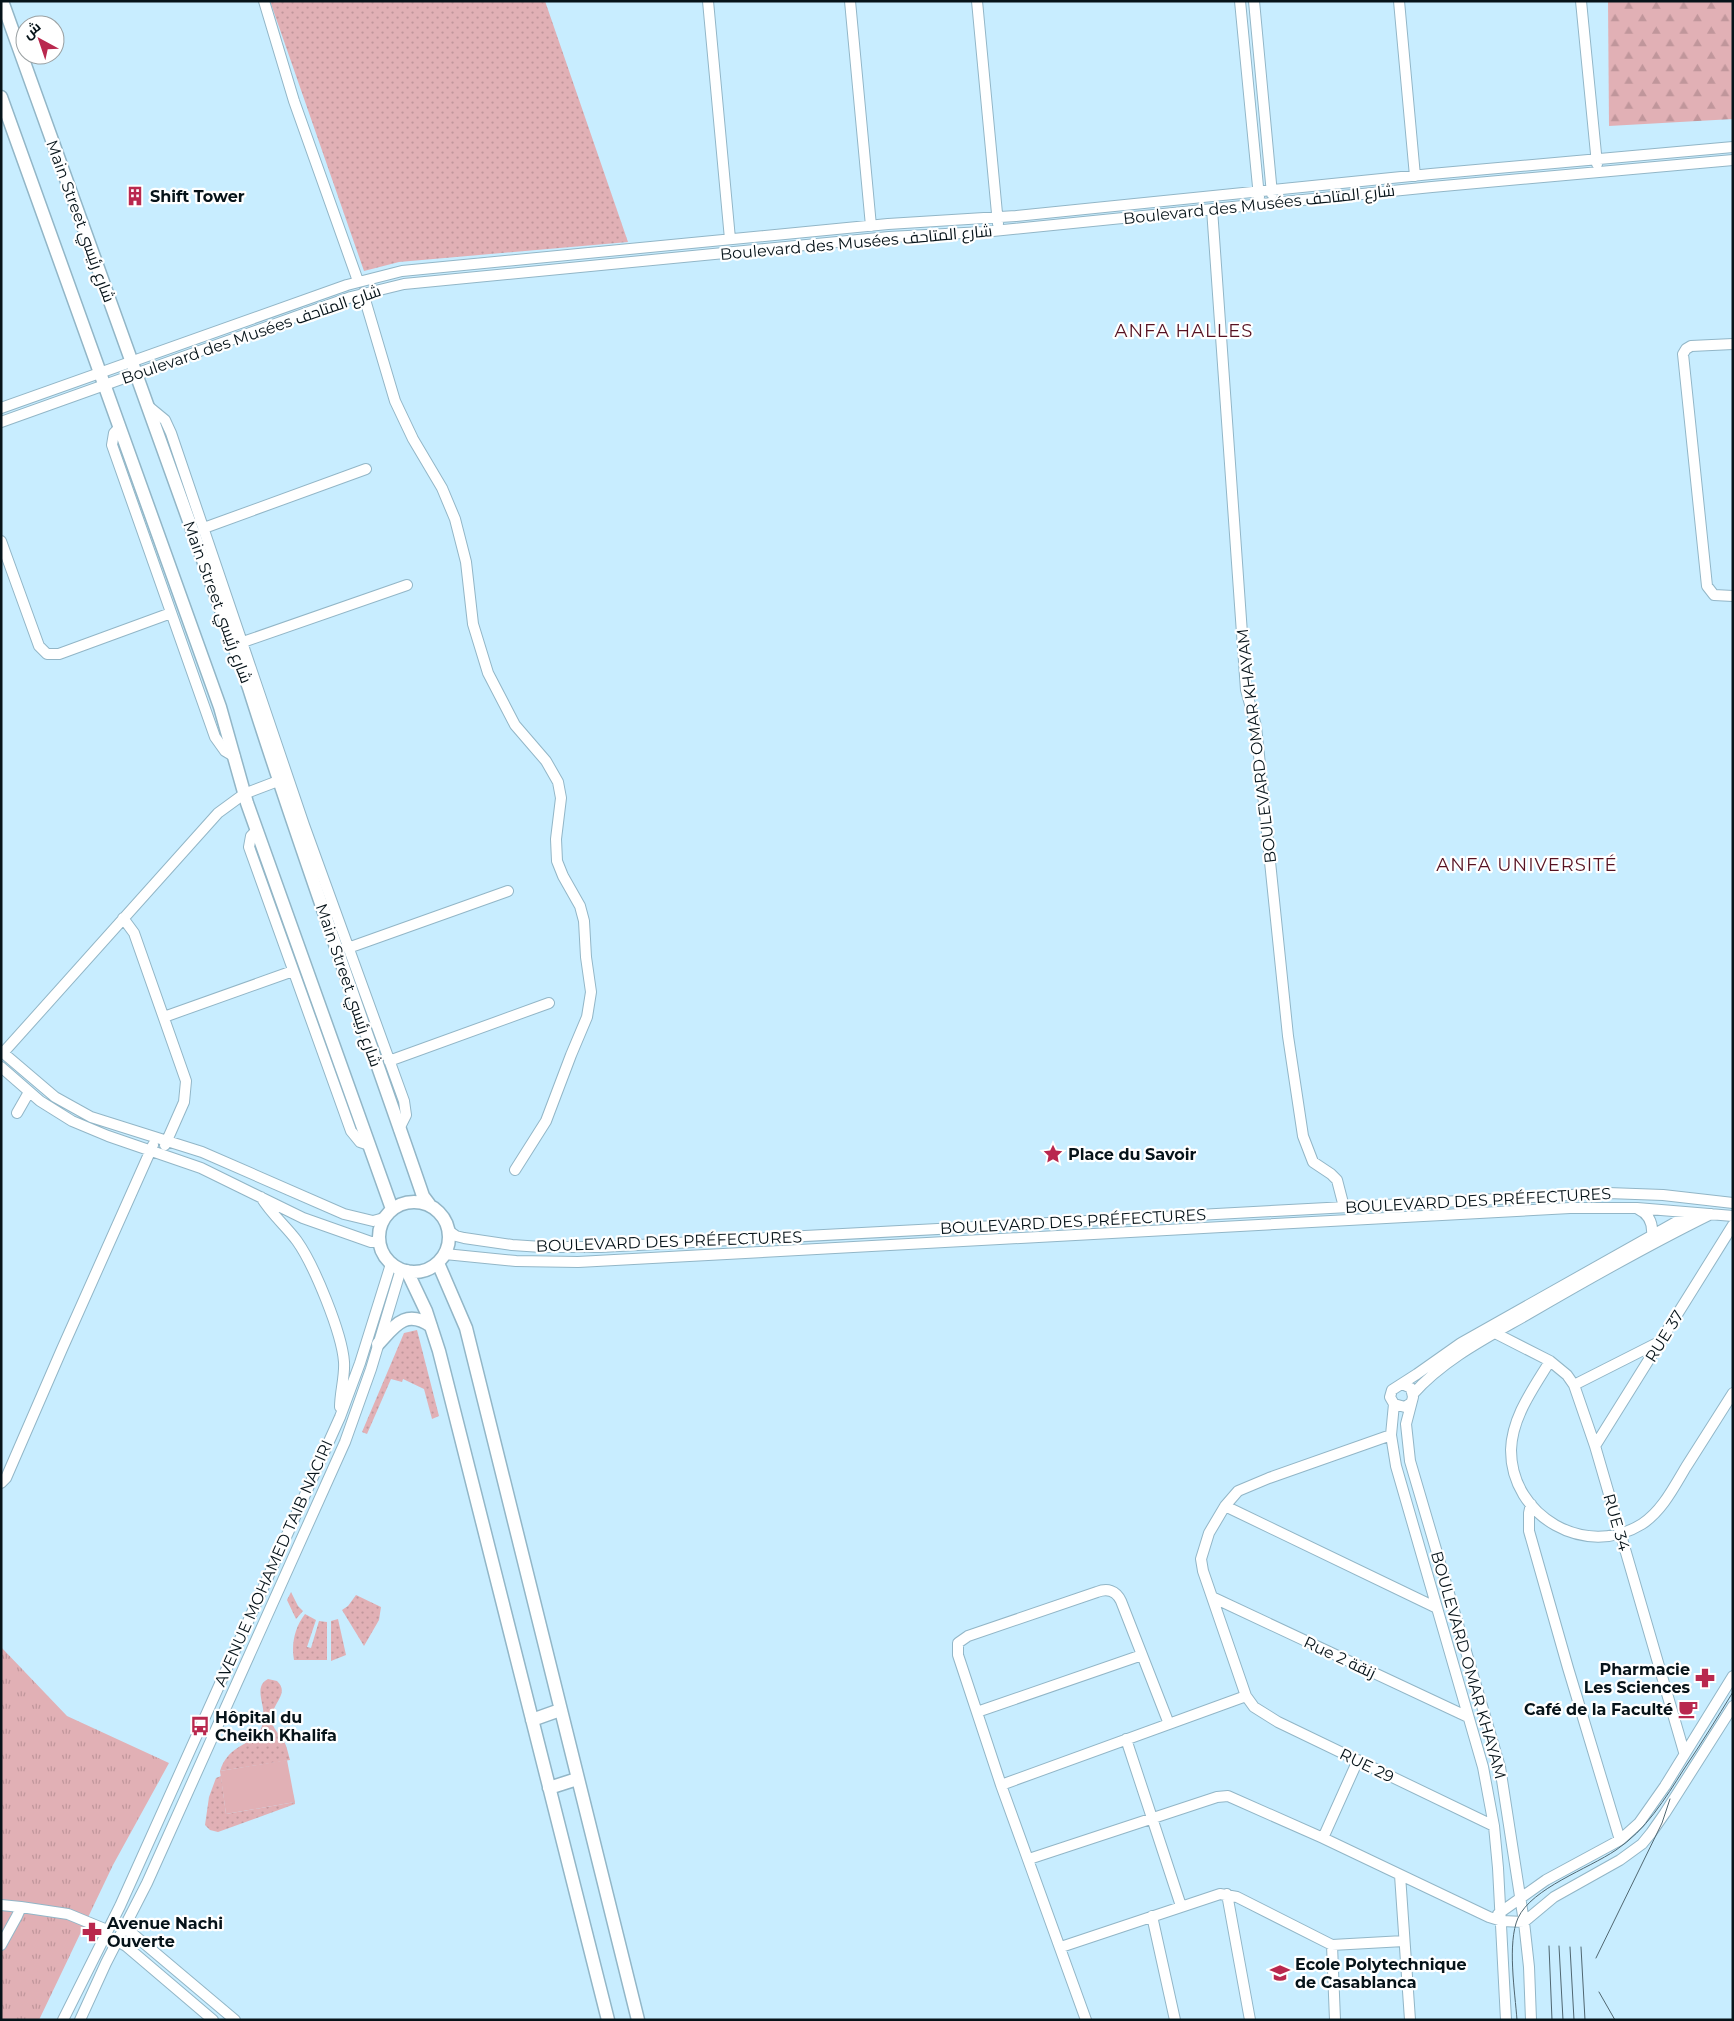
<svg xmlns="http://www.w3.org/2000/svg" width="1734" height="2021" viewBox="0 0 1734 2021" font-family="Montserrat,Cairo,sans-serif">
<defs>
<pattern id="grass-dots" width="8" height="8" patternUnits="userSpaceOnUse" patternTransform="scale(1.25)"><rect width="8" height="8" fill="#e1b0b5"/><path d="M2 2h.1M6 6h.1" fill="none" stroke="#c0969b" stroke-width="1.8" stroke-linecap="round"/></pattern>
<pattern id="forest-firs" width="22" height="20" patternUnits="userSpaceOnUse" patternTransform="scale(1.25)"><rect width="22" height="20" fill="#e1b0b5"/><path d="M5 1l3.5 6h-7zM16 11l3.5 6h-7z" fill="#c0969b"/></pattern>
<pattern id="park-tufts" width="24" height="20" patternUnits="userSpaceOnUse" patternTransform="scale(1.25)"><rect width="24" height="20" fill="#e1b0b5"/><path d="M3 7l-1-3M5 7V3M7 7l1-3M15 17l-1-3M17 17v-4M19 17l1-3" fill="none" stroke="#c0969b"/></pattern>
</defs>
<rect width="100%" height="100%" fill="#c8edff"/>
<path fill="url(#grass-dots)" d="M270,1H545L628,242L399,262L364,271Z
M417,1330L439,1416L432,1419L424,1389L403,1379L402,1382L391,1379L367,1434L362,1432L404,1333Z
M291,1592L298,1606L303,1611L296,1619L287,1600Z
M356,1595L381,1607L379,1620L364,1646L342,1610L348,1606Z
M305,1614L316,1620L307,1647L311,1648L319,1621L327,1622V1660H294C291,1644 295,1627 305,1614Z
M338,1619L346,1655L331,1661V1621Z
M268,1679L277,1681C291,1694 270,1704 272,1720C272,1729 280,1734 284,1741C287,1747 288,1753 290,1760L220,1771C229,1742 255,1746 262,1726C269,1708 251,1688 268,1679Z
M221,1776L226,1814L295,1802V1804L218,1832L210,1830L205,1825L209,1797L216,1778Z"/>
<path fill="url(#forest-firs)" d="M1608,1H1733V119L1609,126Z"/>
<path fill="url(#park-tufts)" d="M1,1647L67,1716L169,1763L113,1865L39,2020H1Z"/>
<path fill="#e1b0b5" d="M287,1760L295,1802L226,1814L220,1771Z"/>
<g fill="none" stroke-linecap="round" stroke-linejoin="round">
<defs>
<path id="minor" d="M264,1L294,101L358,281
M708,1L730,239
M850,1L871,226
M977,1L998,224
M1240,1L1259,197
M1254,1L1272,194
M1399,1L1415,176
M1581,1L1597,164
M1212,209L1246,690L1256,726L1288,1036L1303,1136L1313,1162L1331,1174L1337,1180L1344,1207
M363,293L395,401L413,439L442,488L455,519L466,562L473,624L488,673L515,725L546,761L558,782L561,798L556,839L557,861L563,876L580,906L584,921L586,957L591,992L587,1017L571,1055L546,1121L515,1170
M1733,344L1691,346L1686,349L1683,354L1707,586L1714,595L1733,596
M148,406L165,420L171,433L304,825L404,1101L406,1115L399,1129
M1,408L347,285L402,271L888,224L1016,216L1431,174L1733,147
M1,422L351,297L404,284L889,237L983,232L1432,187L1733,160
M120,427L114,433L112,445L215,737L225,751L235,757
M204,528L366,469
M1,541L39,646L47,654H59L171,613
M243,642L407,585
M256,831L251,836L249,847L351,1131L360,1142L369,1145
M123,918L134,933L186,1081L184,1102L165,1145
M348,948L508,891
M164,1017L293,971
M1,1051L55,1097L91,1117L202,1152L344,1214L373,1221L384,1218
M3,1053L218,813L244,794L278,781
M389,1061L549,1003
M1,1067L40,1101L72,1121L108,1136L201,1168L303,1218L371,1242H379
M17,1113L29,1092
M261,1197C271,1214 286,1226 297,1241C314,1265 342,1333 344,1362C345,1377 340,1392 340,1407
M1638,1209C1649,1214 1653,1223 1652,1235
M449,1231L456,1236L464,1238L512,1245L542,1247H601L1608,1193L1663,1195L1733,1203
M445,1254L516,1261L578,1262L1570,1208H1637L1733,1216
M1495,1333L1550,1361L1567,1375L1574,1385L1595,1446L1684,1752
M1550,1361C1533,1389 1512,1417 1511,1450C1511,1517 1586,1559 1642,1524C1662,1511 1674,1487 1686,1467C1702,1442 1717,1418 1733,1393
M1402,1384L1411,1388L1413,1397L1406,1424L1410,1461L1500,1767L1524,1922L1529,1967L1531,2020
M1574,1385L1661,1341
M1413,1394C1444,1359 1488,1337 1528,1314C1588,1279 1648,1245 1711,1214
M1411,1403L1405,1407L1394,1404L1390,1397L1392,1390L1417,1374L1461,1343L1692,1213
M1394,1404L1391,1435L1396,1466L1483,1767L1494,1826L1498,1868L1506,2020
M1391,1435L1269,1478L1238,1491L1225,1506L1209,1533L1201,1559L1203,1571L1246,1696L1254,1707L1278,1722L1494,1826
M1595,1446L1733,1225
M1,1483L6,1478L62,1349L153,1145
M1531,1504L1529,1513V1531L1568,1668L1620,1840
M1225,1506L1437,1608
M1212,1597L1468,1717
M977,1712L1142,1655
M1126,1739L1181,1906
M1001,1785L1246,1696
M1323,1838L1358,1760
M1029,1859L1217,1797L1228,1796L1323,1838L1489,1917L1502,1921L1524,1922L1554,1897L1620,1860L1642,1844L1651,1833L1665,1813L1733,1706
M1400,1875L1410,2020
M1227,1894L1250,2020
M1,1905L21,1907
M1498,1914L1546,1880L1620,1840L1639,1823L1665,1786L1733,1676
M1152,1916L1175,2020
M120,1926L133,1934L235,2020
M112,1938L126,1946L213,2020
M1,1945L17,1916L21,1907L68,1914L107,1930
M1332,1945L1335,2020
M1061,1947L1220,1894L1237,1897L1332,1945L1404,1941
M63,2020L120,1906L340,1417L360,1363L391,1264
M80,2020L106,1963L147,1883L345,1442L371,1369L401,1269
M1086,2020L1001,1785L958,1655V1643L968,1636L1097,1592C1107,1588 1116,1590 1121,1601L1169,1724"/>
<path id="major" d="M2,1L249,688C303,859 365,1027 423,1196L429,1204
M1,97L220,707L247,803L392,1209
M379 1237a35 35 0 1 1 70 0a35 35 0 1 1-70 0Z
M438,1263L466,1328L638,2020
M407,1271L426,1311L439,1351L608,2020
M378,1344C394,1327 405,1308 431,1326
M532,1720L560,1710
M549,1788L577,1779"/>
</defs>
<use href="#minor" stroke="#92b6c7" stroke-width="12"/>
<use href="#major" stroke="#92b6c7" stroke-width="15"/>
<use href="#minor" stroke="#fff" stroke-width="10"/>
<use href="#major" stroke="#fff" stroke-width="12"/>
<path stroke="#506771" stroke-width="1" d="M1549,1946L1552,2020
M1559,1946L1563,2020
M1570,1947L1574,2020
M1581,1947L1585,2020
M1596,1958L1662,1823L1670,1799
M1599,1992L1615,2020
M1517,2020C1515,1992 1507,1943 1518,1918C1532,1888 1588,1869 1616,1850C1646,1830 1665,1799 1684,1769C1701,1744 1717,1718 1733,1692"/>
</g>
<defs>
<symbol id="building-bare" viewBox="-9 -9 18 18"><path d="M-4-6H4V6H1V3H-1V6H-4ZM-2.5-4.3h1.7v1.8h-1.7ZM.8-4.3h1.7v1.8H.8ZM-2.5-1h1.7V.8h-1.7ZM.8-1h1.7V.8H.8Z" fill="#b9284e" stroke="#fff" stroke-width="2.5" paint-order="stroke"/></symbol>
<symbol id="sight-bare" viewBox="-9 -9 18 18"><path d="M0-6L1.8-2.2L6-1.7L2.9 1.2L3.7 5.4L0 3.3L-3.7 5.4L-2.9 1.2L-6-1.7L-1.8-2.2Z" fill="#b9284e" stroke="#fff" stroke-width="2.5" paint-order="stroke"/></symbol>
<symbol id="pharmacy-bare" viewBox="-9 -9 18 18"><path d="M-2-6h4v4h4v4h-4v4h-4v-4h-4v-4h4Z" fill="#b9284e" stroke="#fff" stroke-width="2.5" paint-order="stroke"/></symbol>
<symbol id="cafe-bare" viewBox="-9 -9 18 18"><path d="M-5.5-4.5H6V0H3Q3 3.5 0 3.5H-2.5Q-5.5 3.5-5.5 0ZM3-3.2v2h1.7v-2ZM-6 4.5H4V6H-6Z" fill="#b9284e" stroke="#fff" stroke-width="2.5" paint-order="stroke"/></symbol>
<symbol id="bus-bare" viewBox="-9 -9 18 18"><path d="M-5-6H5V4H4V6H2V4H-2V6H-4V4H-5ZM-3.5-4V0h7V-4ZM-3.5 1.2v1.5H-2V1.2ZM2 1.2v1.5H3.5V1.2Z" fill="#b9284e" stroke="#fff" stroke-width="2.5" paint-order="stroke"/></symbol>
<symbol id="university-bare" viewBox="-9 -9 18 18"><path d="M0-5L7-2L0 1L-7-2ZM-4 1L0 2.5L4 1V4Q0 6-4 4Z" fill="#b9284e" stroke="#fff" stroke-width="2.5" paint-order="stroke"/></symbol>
</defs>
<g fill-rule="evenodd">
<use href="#building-bare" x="121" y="182" width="28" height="28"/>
<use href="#sight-bare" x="1039" y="1140" width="28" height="28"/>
<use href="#pharmacy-bare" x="1691" y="1664" width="28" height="28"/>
<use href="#cafe-bare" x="1674" y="1695" width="28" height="28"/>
<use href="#bus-bare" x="186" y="1712" width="28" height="28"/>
<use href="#pharmacy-bare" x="78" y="1918" width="28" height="28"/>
<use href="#university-bare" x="1266" y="1959" width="28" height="28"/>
</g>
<g text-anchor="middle" stroke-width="4.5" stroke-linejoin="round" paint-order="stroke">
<g font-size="16" font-weight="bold" fill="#061319" stroke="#fff" text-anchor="start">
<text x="150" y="202">Shift Tower</text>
<text x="1068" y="1160">Place du Savoir</text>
<text x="1690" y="1675" text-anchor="end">Pharmacie<tspan x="1690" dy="18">Les Sciences</tspan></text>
<text x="1673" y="1715" text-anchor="end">Café de la Faculté</text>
<text x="215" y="1723">Hôpital du<tspan x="215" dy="18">Cheikh Khalifa</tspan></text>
<text x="107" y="1929">Avenue Nachi<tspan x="107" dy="18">Ouverte</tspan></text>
<text x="1295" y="1970">Ecole Polytechnique<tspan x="1295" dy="18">de Casablanca</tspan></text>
</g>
<g font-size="16" fill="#061319" stroke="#fff">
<text transform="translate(1259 204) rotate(-6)" y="6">Boulevard des Musées شارع المتاحف</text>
<text transform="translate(81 221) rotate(70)" y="6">Main Street شارع رئيسي</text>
<text transform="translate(856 242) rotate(-5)" y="6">Boulevard des Musées شارع المتاحف</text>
<text transform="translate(251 334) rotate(-19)" y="6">Boulevard des Musées شارع المتاحف</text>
<text transform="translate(218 602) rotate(70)" y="6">Main Street شارع رئيسي</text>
<text transform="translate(1256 746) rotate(-97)" y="6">BOULEVARD OMAR KHAYAM</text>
<text transform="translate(349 985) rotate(71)" y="6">Main Street شارع رئيسي</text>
<text transform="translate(1478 1200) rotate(-3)" y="6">BOULEVARD DES PRÉFECTURES</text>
<text transform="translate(1073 1221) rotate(-3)" y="6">BOULEVARD DES PRÉFECTURES</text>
<text transform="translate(669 1241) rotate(-2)" y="6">BOULEVARD DES PRÉFECTURES</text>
<text transform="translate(1664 1336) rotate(-58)" y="6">RUE 37</text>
<text transform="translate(1617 1522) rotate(74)" y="6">RUE 34</text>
<text transform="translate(273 1563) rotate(-66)" y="6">AVENUE MOHAMED TAIB NACIRI</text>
<text transform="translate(1340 1657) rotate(25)" y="6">Rue 2 زنقة</text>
<text transform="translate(1469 1665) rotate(74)" y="6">BOULEVARD OMAR KHAYAM</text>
<text transform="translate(1367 1765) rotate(26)" y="6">RUE 29</text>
</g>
<g font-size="18" letter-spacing="1" fill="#561222" stroke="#fff">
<text x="1184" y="337">ANFA HALLES</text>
<text x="1527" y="871">ANFA UNIVERSITÉ</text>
</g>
</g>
<rect width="1734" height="2021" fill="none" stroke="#061319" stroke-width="5"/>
<g transform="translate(40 40) rotate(320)"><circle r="24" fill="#ffffff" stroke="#9ba1a3"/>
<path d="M0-4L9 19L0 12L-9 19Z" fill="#b9284e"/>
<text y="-8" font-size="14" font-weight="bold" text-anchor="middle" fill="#061319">ش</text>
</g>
</svg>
